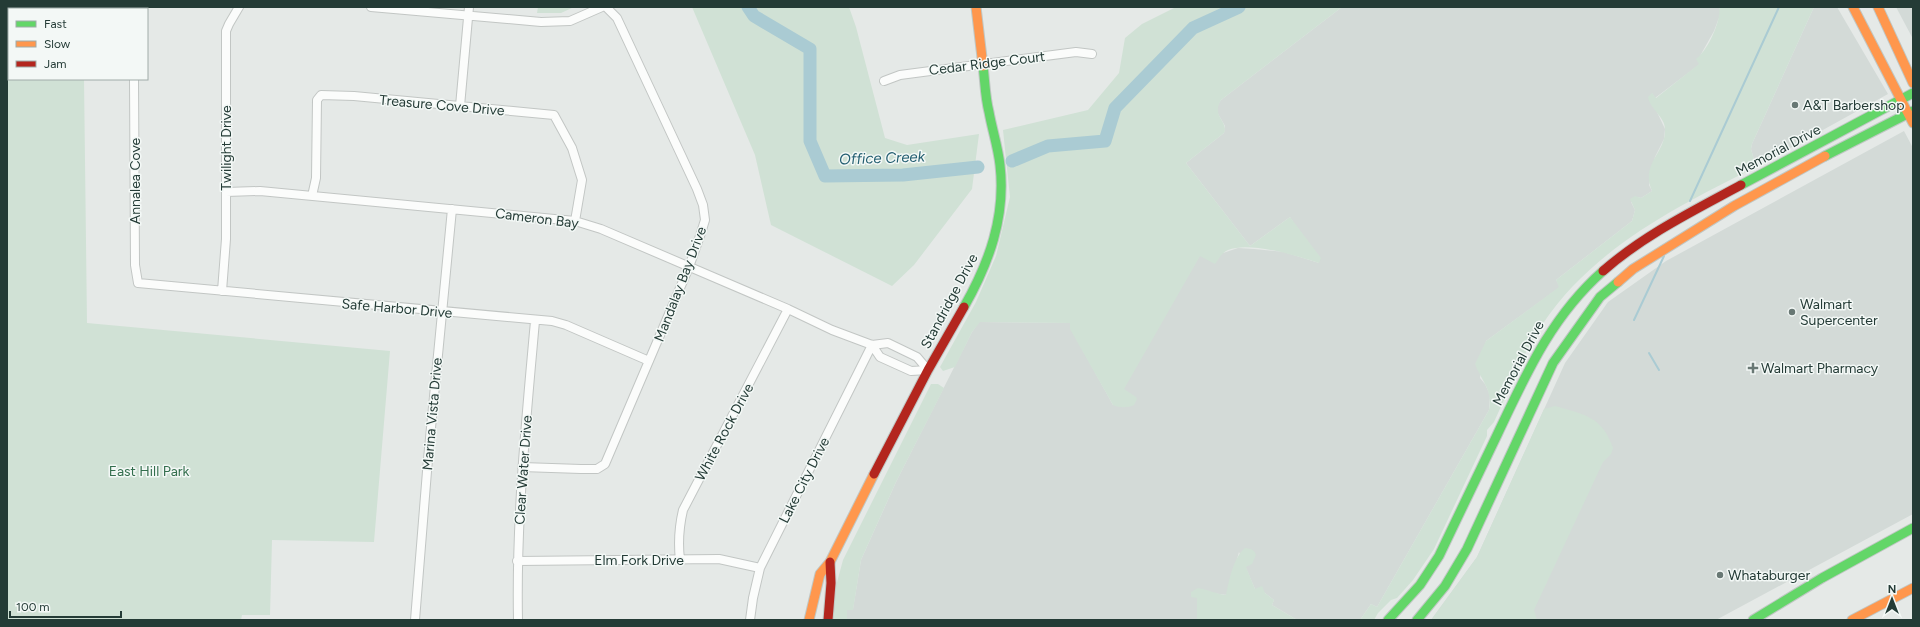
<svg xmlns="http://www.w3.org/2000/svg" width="1920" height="627" viewBox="0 0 1920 627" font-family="Figtree,sans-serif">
<rect width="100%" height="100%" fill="#e5e9e7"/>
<path fill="#d3dad7" d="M1342,7H1719L1720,10V15L1714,31L1700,56V64L1655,98L1652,93L1657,112L1665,129L1664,139L1655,157L1649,185L1652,191L1641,198L1637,197L1631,202L1635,210L1632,221L1556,280L1560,287L1486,341L1480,378L1485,384L1490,395L1489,410L1377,607L1371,604L1360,620H1297L1272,605L1274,600L1265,593L1255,589L1239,552L1227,595L1212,593L1197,598V620H847V610L853,609L861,560L896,482L972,332L979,322L1070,323L1071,329L1113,405L1200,255L1223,253L1238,248L1254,249L1284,252L1319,263L1290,217L1250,246L1186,163L1224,133L1225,126L1217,112V106L1221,100Z
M1814,7H1837L1888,94L1756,167L1751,149L1752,144Z
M1896,7H1913V39Z
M1904,131L1913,148V514L1716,620H1431L1477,557L1565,363L1608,302L1666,261Z"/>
<path fill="#d0e1d5" d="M7,7H83V9H9V79H84L87,323L390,351L374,542L272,540L270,615H242L241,620H7Z
M538,7H574L561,13H537Z
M692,7H849L856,27L885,138L907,145L979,134L972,189L914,265L892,286L771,225L755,155Z
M1176,7H1342L1221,100C1211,117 1229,121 1224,133L1186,163L1250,246L1290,217L1321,258L1319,263C1297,256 1250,241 1228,250C1221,253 1219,259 1215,264L1200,256L1124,389L1136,397L1137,399L1134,405C1127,408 1120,408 1113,405L1070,329V323L980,322L972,332L955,367L943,371L940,367L976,302L996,256L1010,197L1003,130L1088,110L1119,73L1125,38L1142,24Z
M1719,7H1814L1752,144L1751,149L1756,167C1676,207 1593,248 1542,325C1522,355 1509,390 1494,422L1487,430V436L1434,549L1413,580L1397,598L1391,600L1378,613L1374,620H1360L1371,604L1377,607L1489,410C1493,390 1482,382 1475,364L1486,341L1559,287L1556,280L1632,221L1635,210L1630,199L1635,196L1641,198L1652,191C1640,164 1666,153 1665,129C1665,117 1650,109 1648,97L1652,93L1656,98L1699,64L1696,59C1707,52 1722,20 1719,7Z
M931,384H938L944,388L896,482L861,560L853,610H847V620H833L836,586L843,560Z
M1555,406C1585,415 1602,416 1613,448L1611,454L1603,462L1534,610L1537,620H1431L1477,557L1544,409Z
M1245,548C1251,549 1254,549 1256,555L1252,564L1246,567L1255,589L1262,586L1265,593L1274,600L1272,605L1297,620H1197V598L1191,597V592L1198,588C1209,590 1216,594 1226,595C1229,581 1233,558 1245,548Z"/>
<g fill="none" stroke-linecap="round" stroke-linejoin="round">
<path stroke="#aacbd3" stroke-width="2" d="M1690,201L1779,7
M1634,320L1664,256
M1649,353L1659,370"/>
<path stroke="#aacbd3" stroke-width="13" d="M748,7L754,16L810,49V141L825,176L903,175L978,167
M1012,161L1048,146L1105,141L1115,108L1193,28L1239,7"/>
<defs>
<path id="street" d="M371,7L541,22L570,21L602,7
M134,9V7
M134,79L135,265L138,283L552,321L566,325L649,361
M884,81L900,75L1076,52L1092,54
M460,106L469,7
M226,192L260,191L575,221L601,229L788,309L832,330L872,345L888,343L917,357L928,370
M312,196L316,178L317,100L321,95L354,96L554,115L572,148L582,180L575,221
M222,291L226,239V31L229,24L239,7
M872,345L880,357L911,371L928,370
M522,467L581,469H597L605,464L689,267L701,233L705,220L703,205L697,189L617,18L606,7
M680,560C678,543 679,527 683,510L788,309
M517,561L719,559L760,568
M415,620L428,459L452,209
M518,620C516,520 526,421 535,321
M750,620L753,598L760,568L872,345"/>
<path id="fast" d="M1825,156L1913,111
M1741,185L1913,93
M964,307C989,263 1006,217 1000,165C998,147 992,129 989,112C985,97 985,81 983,66
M1388,620L1420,585L1439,556C1459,515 1478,474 1498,433C1527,372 1552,316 1603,271
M1417,620L1445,586L1467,549L1553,363L1600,297L1618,282
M1753,620L1822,578L1913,528"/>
<path id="slow" d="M976,7L983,66
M1853,7L1913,123
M1878,7L1913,83
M1618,282L1633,269L1734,206L1825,156
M809,620L820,574L830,562L874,474
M1852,620L1913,588"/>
<path id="jam" d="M1603,271C1644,235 1693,211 1741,185
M874,474L928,370L964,307
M828,620L831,583L830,562"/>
</defs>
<use href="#street" stroke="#c2c6c4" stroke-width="10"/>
<use href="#fast" stroke="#c0c7c4" stroke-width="11"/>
<use href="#slow" stroke="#c0c7c4" stroke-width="11"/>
<use href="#jam" stroke="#c0c7c4" stroke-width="11"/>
<use href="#street" stroke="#fbfcfb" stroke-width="8"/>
<use href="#fast" stroke="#63d668" stroke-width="9"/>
<use href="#slow" stroke="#ff974d" stroke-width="9"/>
<use href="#jam" stroke="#b3261e" stroke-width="9"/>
</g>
<g fill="#687874" stroke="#f3f8f6" stroke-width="1.5">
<circle cx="1795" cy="105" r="4"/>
<circle cx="1792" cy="312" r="4"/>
<path d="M1751 362h4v4h4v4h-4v4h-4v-4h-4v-4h4z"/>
<circle cx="1720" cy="575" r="4"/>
</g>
<g text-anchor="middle" stroke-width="3" stroke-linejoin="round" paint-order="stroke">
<g font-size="14" fill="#243b36" stroke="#f3f8f6">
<text transform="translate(987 63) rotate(-7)" y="5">Cedar Ridge Court</text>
<text transform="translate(442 105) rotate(5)" y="5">Treasure Cove Drive</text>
<text transform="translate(226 148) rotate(-90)" y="5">Twilight Drive</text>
<text transform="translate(1778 150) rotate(-28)" y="5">Memorial Drive</text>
<text transform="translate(135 181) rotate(-90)" y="5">Annalea Cove</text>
<text transform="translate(537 218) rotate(7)" y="5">Cameron Bay</text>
<text transform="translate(680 284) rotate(-69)" y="5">Mandalay Bay Drive</text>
<text transform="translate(949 301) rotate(-62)" y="5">Standridge Drive</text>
<text transform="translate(397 308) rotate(5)" y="5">Safe Harbor Drive</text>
<text transform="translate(1518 363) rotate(-62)" y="5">Memorial Drive</text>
<text transform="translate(432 414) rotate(-85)" y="5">Marina Vista Drive</text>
<text transform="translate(724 432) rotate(-62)" y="5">White Rock Drive</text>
<text transform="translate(523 470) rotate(-86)" y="5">Clear Water Drive</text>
<text transform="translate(804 480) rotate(-63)" y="5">Lake City Drive</text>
<text x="639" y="565">Elm Fork Drive</text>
</g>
<g font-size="14" fill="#243b36" stroke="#f3f8f6" text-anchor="start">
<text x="1803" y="110">A&amp;T Barbershop</text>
<text x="1800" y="309">Walmart<tspan x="1800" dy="16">Supercenter</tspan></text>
<text x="1761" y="373">Walmart Pharmacy</text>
<text x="1728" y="580">Whataburger</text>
</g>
<g font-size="14" fill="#336e4d" stroke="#f3f8f6">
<text x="149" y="476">East Hill Park</text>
</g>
<g font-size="15" font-style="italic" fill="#245f71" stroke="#f3f8f6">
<text transform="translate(882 158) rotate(-2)" y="5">Office Creek</text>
</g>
</g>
<rect width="1920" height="627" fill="none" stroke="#243b36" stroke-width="16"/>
<rect x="8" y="8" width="140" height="72" fill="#f3f8f6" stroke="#a0aca9"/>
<rect x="16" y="21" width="20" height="6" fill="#63d668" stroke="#a0aca9"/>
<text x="44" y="28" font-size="12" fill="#243b36">Fast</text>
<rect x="16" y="41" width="20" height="6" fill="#ff974d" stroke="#a0aca9"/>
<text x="44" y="48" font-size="12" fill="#243b36">Slow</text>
<rect x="16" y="61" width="20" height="6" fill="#b3261e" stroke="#a0aca9"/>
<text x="44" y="68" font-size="12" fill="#243b36">Jam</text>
<g transform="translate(1892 599)" stroke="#f3f8f6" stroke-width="3" paint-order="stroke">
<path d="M0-3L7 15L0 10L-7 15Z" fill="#243b36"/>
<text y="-6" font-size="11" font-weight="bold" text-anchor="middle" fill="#243b36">N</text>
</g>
<path d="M10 611v6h111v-6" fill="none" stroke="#243b36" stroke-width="2"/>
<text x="16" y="611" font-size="12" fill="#243b36" stroke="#f3f8f6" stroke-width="3" paint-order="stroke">100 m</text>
</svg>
